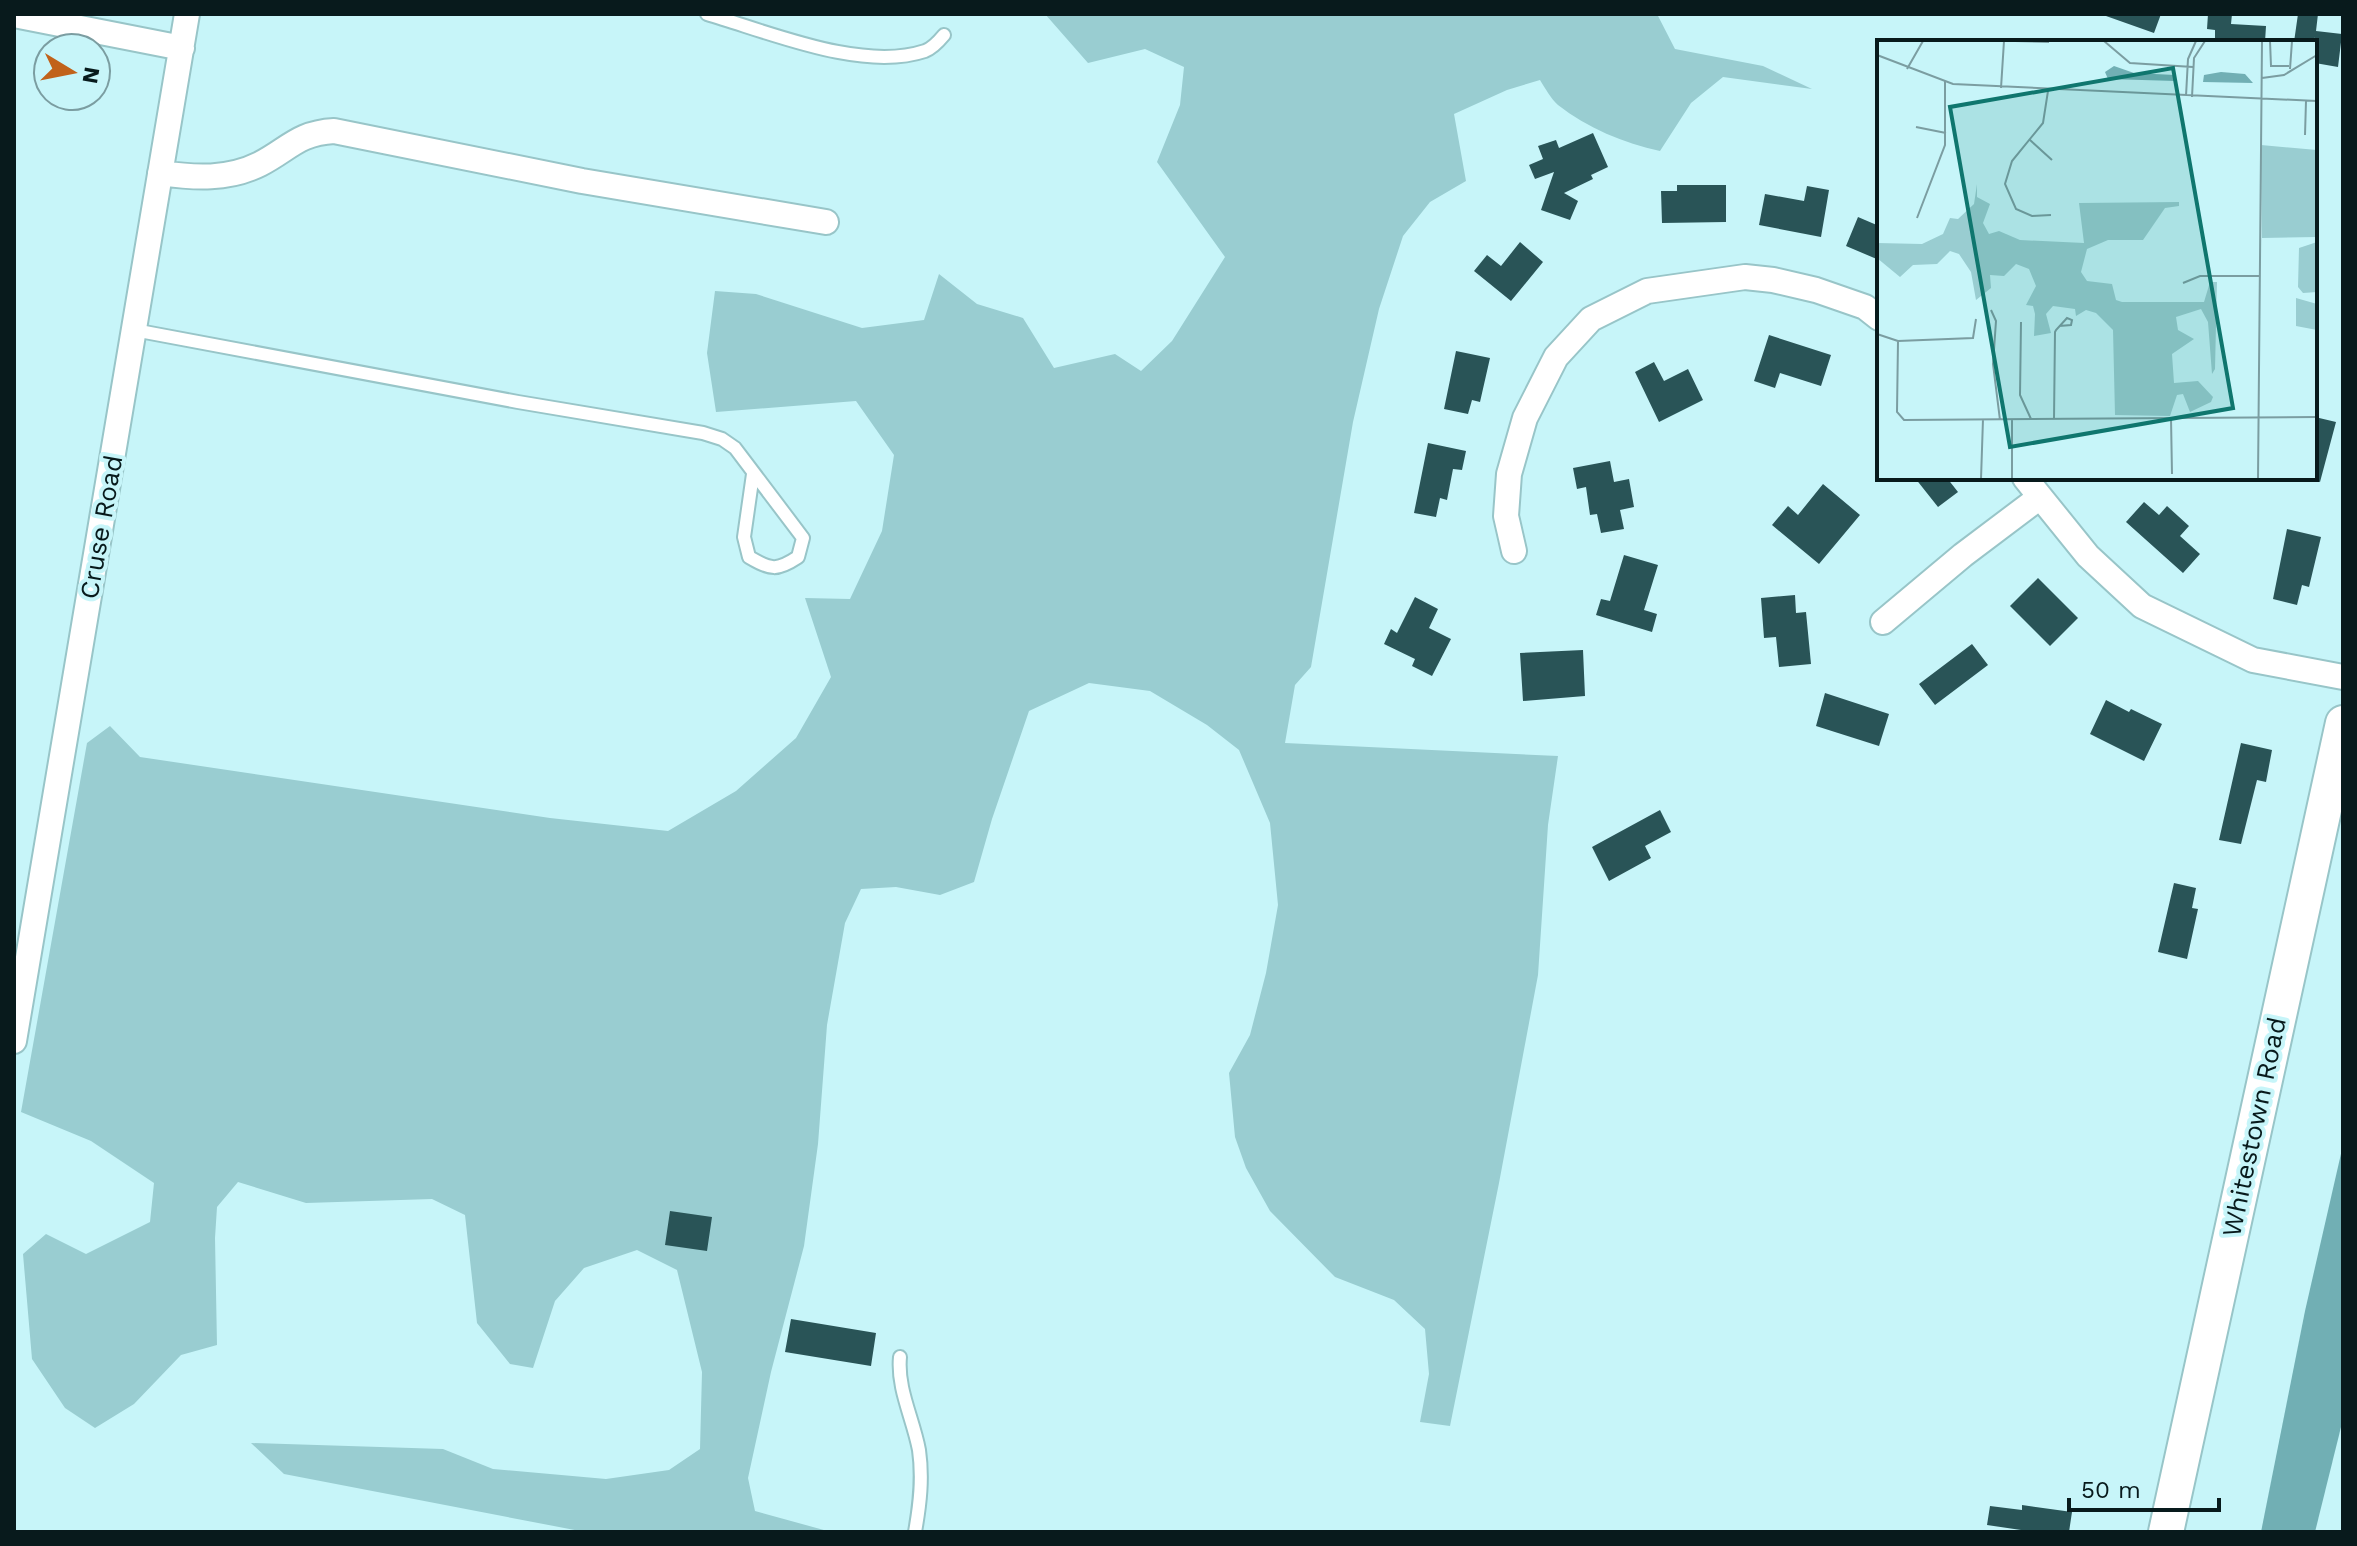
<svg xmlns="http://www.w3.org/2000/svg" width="2357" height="1546" viewBox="0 0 2357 1546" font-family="'Work Sans',sans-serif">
<rect width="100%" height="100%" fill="#c7f5f9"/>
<path fill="#99cdd1" d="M1045,14H1657L1675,49L1763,66L1812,89L1723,77L1691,103L1660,151C1624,143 1587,128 1558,105C1551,99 1545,88 1540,80L1507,90L1454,114L1466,181L1430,202L1403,236L1379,309L1353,422L1311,667L1295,685L1285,743L1558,756L1548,825L1538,975L1499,1183L1450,1426L1420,1422L1429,1374L1425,1329L1394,1300L1335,1277L1270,1211L1246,1168L1235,1137L1229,1073L1250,1035L1266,973L1278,905L1270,823L1239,750L1207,725L1150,691L1089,683L1029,711L992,819L974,882L940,895L896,887L861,889L845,923L827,1025L818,1144L804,1246L771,1372L748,1478L755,1511L831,1532H585L284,1474L251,1443L443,1449L493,1469L606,1479L669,1470L700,1449L702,1372L677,1270L637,1250L584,1268L555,1301L533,1368L510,1364L477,1323L465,1215L432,1199L306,1203L238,1182L217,1207L215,1238L217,1345L181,1355L134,1404L95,1428L65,1408L32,1359L23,1254L46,1234L86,1254L150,1222L154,1183L91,1141L21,1112L87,743L110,726L140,757L550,818L668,831L736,791L796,738L831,677L805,598L850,599L882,531L894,455L856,401L716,412L707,353L715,291L756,294L862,328L924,320L939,274L977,304L1023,318L1054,368L1115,354L1141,371L1172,341L1225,257L1157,162L1180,105L1184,67L1145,49L1088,63Z"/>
<path fill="#71afb4" d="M2343,1145V1419L2315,1532H2261L2305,1311Z"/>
<path fill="#295457" d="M2106,14H2161L2154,33L2106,16Z
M2208,14H2232L2231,24L2266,26L2265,42H2215V30L2207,29Z
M2298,14H2318L2316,31L2342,34L2338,67L2315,63V37L2314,42H2294Z
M1593,133L1608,167L1591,175L1593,179L1564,193L1578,201L1570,220L1541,210L1554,172L1535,179L1529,165L1543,159L1538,146L1556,140L1559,148Z
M1677,185H1726V222L1662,223L1661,191H1677Z
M1807,186L1829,190L1821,237L1759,225L1765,194L1804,201Z
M1858,217L1879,226V260L1846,246Z
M1520,242L1543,262L1511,301L1474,271L1487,255L1501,266Z
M1769,335L1831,355L1821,386L1780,373L1775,388L1754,381Z
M1456,351L1490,358L1480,402L1472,400L1468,414L1444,409Z
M1654,362L1664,381L1688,369L1703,400L1659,422L1635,372Z
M2315,417L2336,422L2320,482L2315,481Z
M1428,443L1466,451L1462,470L1453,469L1447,500L1440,498L1436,517L1414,513Z
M1610,461L1614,482L1629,479L1634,507L1620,510L1624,529L1601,533L1597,514L1590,515L1586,487L1577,489L1573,468Z
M1915,478H1947L1958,492L1938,507Z
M1823,484L1860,515L1819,564L1772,525L1788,506L1798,515Z
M2144,502L2159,515L2167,506L2189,526L2180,536L2200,554L2183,573L2126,522Z
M2287,529L2321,537L2309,587L2302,585L2297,605L2273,599Z
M1624,555L1658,565L1644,610L1657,614L1652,632L1596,615L1601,599L1610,601Z
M2038,578L2078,618L2050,646L2010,606Z
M1795,595L1796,613L1806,612L1811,664L1779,667L1776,637L1764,638L1761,598Z
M1415,597L1438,609L1429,628L1451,639L1432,676L1412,666L1415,659L1384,644L1391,629L1397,633Z
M1972,644L1988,665L1935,705L1919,684Z
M1583,650L1585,696L1523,701L1520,653Z
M1825,693L1889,714L1879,746L1816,726Z
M2106,700L2129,712L2131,709L2162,724L2144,761L2090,734Z
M2241,743L2272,750L2266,782L2257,780L2241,844L2219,840Z
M1660,810L1671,832L1645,846L1651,858L1609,881L1592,847Z
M2174,883L2196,888L2192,908L2198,909L2187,959L2158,952Z
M670,1211L712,1217L707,1251L665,1245Z
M791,1319L876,1333L871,1366L785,1352Z
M2022,1505L2072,1512L2069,1532H2020L2021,1530L1987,1525L1990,1506L2022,1510Z"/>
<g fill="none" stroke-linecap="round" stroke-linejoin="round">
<defs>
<path id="lane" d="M707,14C769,32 862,72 925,51C933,48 939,41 944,35
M134,330L518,402L703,433L722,439L735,448L803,538L798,557C777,571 771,570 749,557L744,537L753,474
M900,1357C897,1389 913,1418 919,1450C923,1478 920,1504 915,1532"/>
<path id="street" d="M14,15L182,48
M160,173C195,178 228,180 260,164C289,149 298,133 334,131L582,181L826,222
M2025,478L2088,556L2142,606L2253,660L2343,677
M1514,551L1506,516L1509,474L1525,418L1556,357L1591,319L1647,291L1745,277L1773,280L1816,290L1865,307L1879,318
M1883,622L1963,555L2040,497
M14,1041L187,14"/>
<path id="secondary" d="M2166,1532L2343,723"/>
</defs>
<use href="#lane" stroke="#98c5c8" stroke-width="16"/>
<use href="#street" stroke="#98c5c8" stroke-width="28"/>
<use href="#secondary" stroke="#98c5c8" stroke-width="38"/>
<use href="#lane" stroke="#fff" stroke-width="12"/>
<use href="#street" stroke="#fff" stroke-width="24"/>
<use href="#secondary" stroke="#fff" stroke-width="34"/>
</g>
<g text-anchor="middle" stroke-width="8" stroke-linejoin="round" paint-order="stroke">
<g font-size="26" fill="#081a1c" stroke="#c7f5f9">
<text transform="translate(101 527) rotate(-80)" y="9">Cruse Road</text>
<text transform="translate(2254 1127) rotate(-78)" y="9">Whitestown Road</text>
</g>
</g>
<g transform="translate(1877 40)">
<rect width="440" height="440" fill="#c7f5f9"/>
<path d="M384,105L440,110V197L385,198ZM100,144V157L113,164L106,183L112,194L122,191L143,200L207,203L202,163L302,162V166L288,168L266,200H231L210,209L204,232L210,241L235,244L239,260L245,262H327L333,242H340L338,329L335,334L331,282L324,269L299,277L301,290L317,299L295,314L297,343L321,341L336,357L334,362L313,372L306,354L300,355L293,376L238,375L236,290L219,273L209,270L199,276L198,269L176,266L169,274L174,293L157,296L158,274L156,266L149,265L159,246L152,229L139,224L127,236L113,235L114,248L99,260L94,232L82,214L73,211L60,224L36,225L23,237L0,218V203L45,204L66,194L73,178L81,179L97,164ZM440,202V252L426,253L421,247L422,208ZM419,258L440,264V290L419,286Z" fill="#99cdd1"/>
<path d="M237,26L257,33L298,35L299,41L231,39L228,32ZM344,32L368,34L376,43L326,42L327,35Z" fill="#71afb4"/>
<path fill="none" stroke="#7b9da1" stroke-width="2" d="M138,1L172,2M227,1L253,23L316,27M393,1L394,26H412M0,15L76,44L440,61M30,29L46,1M413,29L415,1M385,38L407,35L440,15M124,48L127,1M171,51L166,83L135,121L128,144L139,169L155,176L174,175M309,56L311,19L319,1M315,57L317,18L328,1M39,87L69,93M428,95L429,61M153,100L175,120M40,178L68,105V41M306,243L323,236H382M114,270L119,281L116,324L123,380M144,282L143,355L154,379M0,294L21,301L20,372L27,380L440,377M21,301L96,298L99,279M294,378L295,434M177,379L178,292L179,290L190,278L195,280L194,285L182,286M104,439L106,379M135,439V379M381,439L385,1"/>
<path fill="#0f766e" fill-opacity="0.15" stroke="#0f766e" stroke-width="4" d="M296,28L356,368L133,407L73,67Z"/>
<rect width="440" height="440" fill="none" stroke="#081a1c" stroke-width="4"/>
</g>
<rect width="2357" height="1546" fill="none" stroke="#081a1c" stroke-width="32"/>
<g transform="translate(72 72) rotate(100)"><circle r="38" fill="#c7f5f9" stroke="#7b9da1" stroke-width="2"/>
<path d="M0-6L14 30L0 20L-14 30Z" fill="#c1621a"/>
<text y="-12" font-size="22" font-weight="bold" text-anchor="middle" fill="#081a1c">N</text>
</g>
<path d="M2069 1498v12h150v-12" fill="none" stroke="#081a1c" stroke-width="4"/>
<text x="2081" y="1498" font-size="24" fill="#081a1c" stroke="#c7f5f9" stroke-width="6" paint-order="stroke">50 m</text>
</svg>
